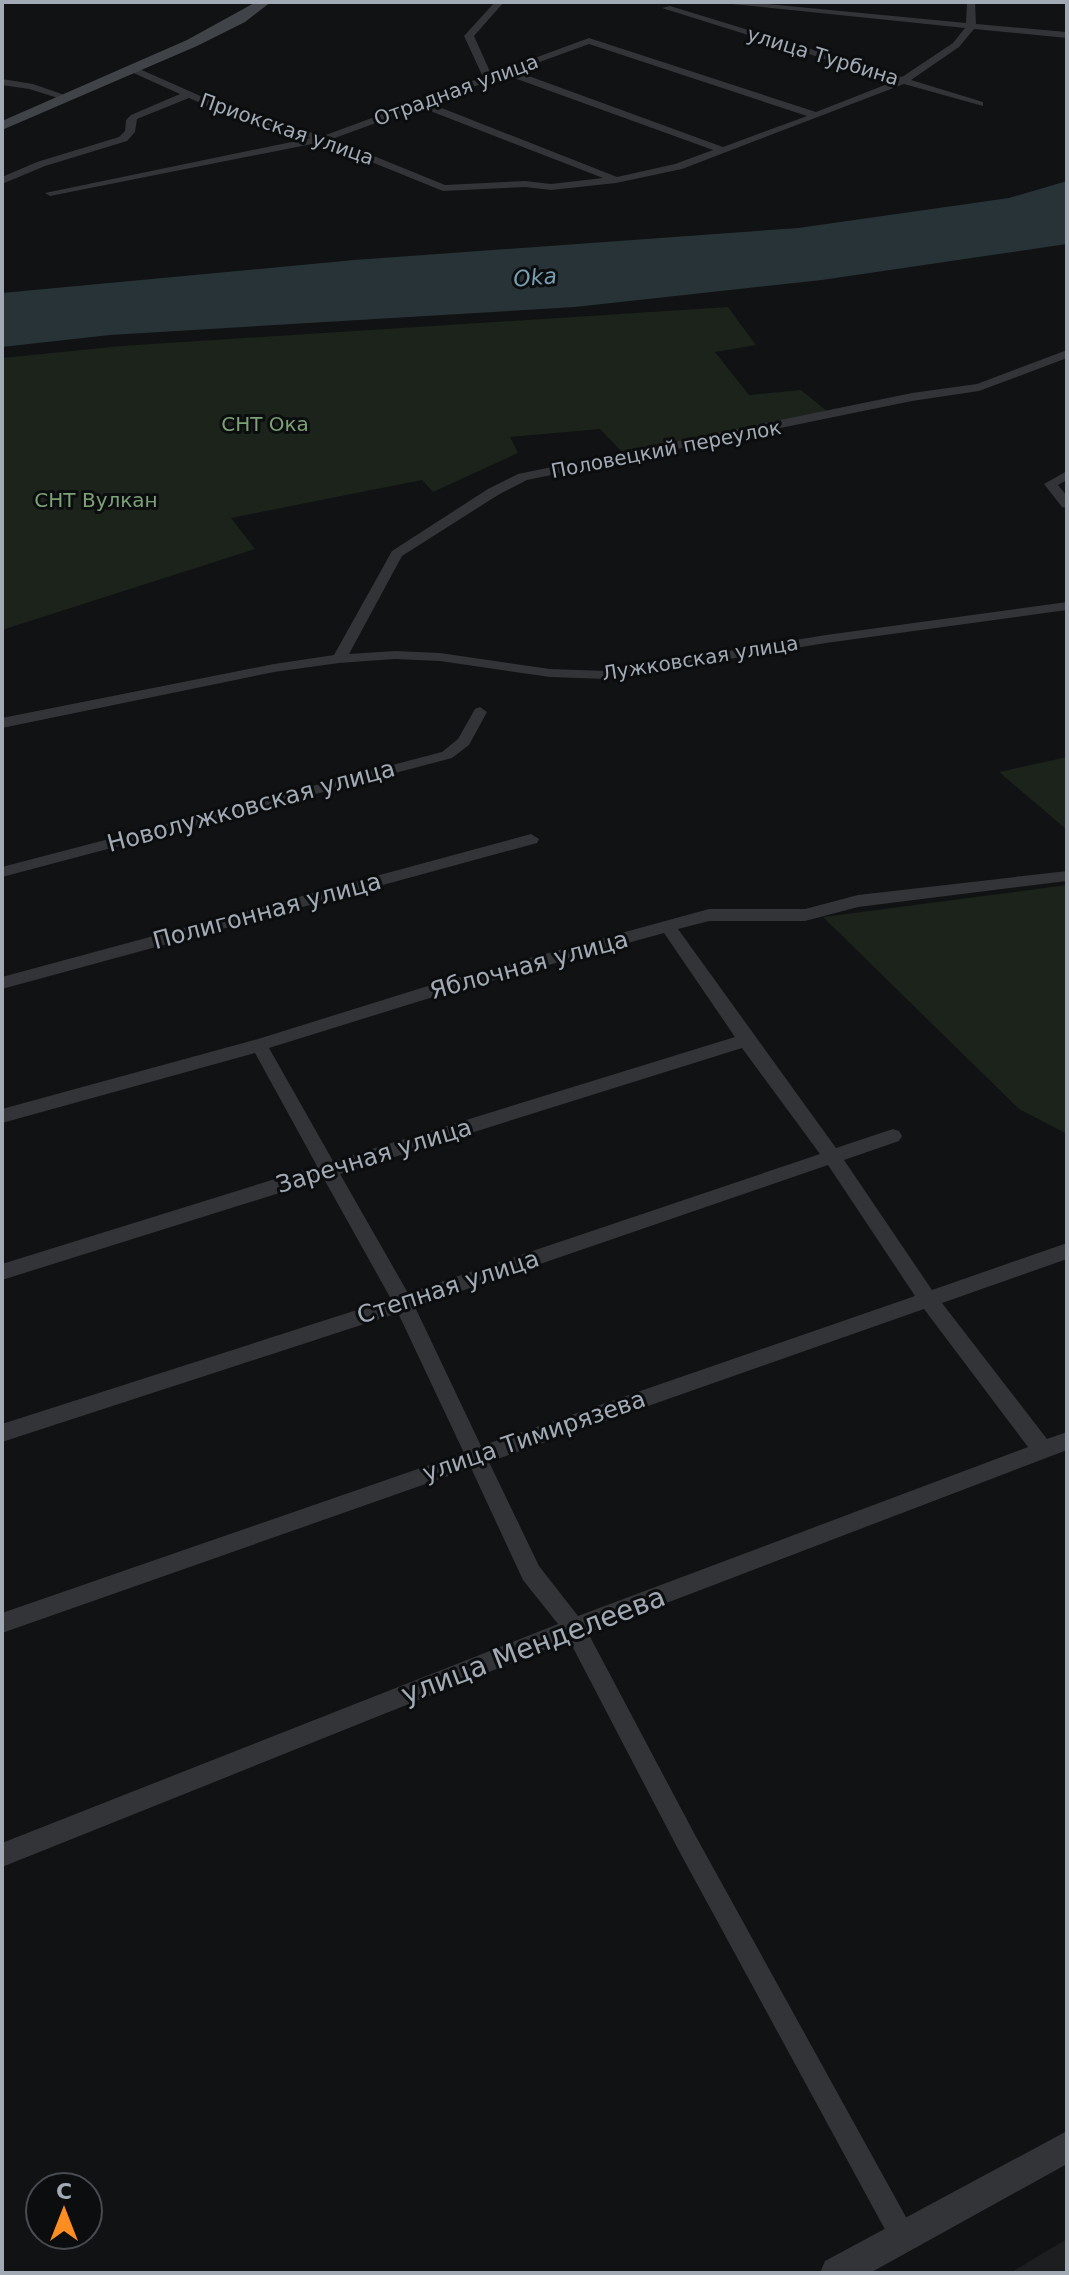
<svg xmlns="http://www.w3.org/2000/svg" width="1069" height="2275" viewBox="0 0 1069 2275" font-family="'DejaVu Sans',sans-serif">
<rect width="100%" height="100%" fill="#111213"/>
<path fill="#1d1e20" d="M1067,2239V2273H1010L1045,2252Z"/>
<path fill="#1c231b" d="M728,307L756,345L715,352L749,395L801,390L828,412L622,452L600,429L510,437L518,453L433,492L422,480L231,518L255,549L2,630V358L121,346Z
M1067,757V830L999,772Z
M1067,885V1134L1019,1109L823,917Z"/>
<path fill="#273337" d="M1067,181V244L822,280L575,307L110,335L2,347V293L354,260L798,228L1009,198Z"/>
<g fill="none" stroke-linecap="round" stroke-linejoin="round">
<path fill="#323438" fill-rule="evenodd" d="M495,2H504L474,36L491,74L589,38L816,112L895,81L662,8L670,6L902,77L953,43L965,28L713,2H746L966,23L967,2H975L976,24L1067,32V38L974,29L959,47L911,80L983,102V106L904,84L682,169L616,183L551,190L525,187L443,191L322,142L50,196L45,193L311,138L217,110L189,98L137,119L135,132L127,141L45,166L2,184V177L37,162L119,137L125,131L126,120L131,115L180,94L129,71V67H135L223,106L323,136L483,77L464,36ZM589,44L807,116L723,147L515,71ZM506,75L713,150L675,164L617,177L429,103ZM420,107L603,178L551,184L525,181L445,185L332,139Z
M2,79L33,84L73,98L68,101L29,89L2,85Z
M1067,350V358L979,391L912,401L527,480L498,495L402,556L349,654L395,651L440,653L550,669L606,671L826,635L1067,602V610L826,643L606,679L550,677L440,661L395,659L339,663L274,672L2,728V718L274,664L334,655L392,551L488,489L518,474L912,393L977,384Z
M1067,471V480L1058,485L1067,496V508L1062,507L1044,484Z
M480,707L487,712L469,745L452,758L2,877V867L442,752L458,739L475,709Z
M531,834L539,839L537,843L2,989V977Z
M1067,871V881L858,907L805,921H709L678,929L836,1148L893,1129L899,1131L902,1136L899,1141L844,1160L932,1290L1067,1243V1259L942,1303L1047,1439L1067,1432V1450L588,1633L694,1833L912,2228L916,2237L912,2246L903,2250L894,2246L678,1849L569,1640L2,1867V1843L558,1624L523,1580L471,1468L2,1633V1613L464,1453L398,1313L2,1442V1424L391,1299L324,1179L2,1280V1264L317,1166L255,1053L2,1123V1109L258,1039L431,985L709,909H805L858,895ZM664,933L735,1037L333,1161L269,1048L433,997ZM742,1048L820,1154L408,1293L340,1174ZM828,1165L915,1296L481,1446L415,1307ZM924,1309L1028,1447L578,1616L539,1566L489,1462Z"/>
<path fill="#323438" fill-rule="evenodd" d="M1067,2131V2164L870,2273H820L825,2261Z"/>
<path fill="#404348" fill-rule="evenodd" d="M256,2H271L245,22L197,46L2,130V121L187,40Z"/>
</g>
<g text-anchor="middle" stroke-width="6" stroke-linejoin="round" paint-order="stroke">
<g font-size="20" fill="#a2abb5" stroke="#0c0d0e">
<text transform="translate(823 56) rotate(17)" y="7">улица Турбина</text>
<text transform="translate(456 90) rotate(-20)" y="7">Отрадная улица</text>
<text transform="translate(287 129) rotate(19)" y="7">Приокская улица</text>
<text transform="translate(666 449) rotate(-11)" y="7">Половецкий переулок</text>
<text transform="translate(700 658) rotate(-9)" y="7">Лужковская улица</text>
</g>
<g font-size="20" fill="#7ca177" stroke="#0c0d0e">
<text x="265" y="431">СНТ Ока</text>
<text x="96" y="507">СНТ Вулкан</text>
</g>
<g font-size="22" font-style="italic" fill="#76a0b2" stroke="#0c0d0e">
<text transform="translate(535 277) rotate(-5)" y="8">Oka</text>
</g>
<g font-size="24" fill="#a2abb5" stroke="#0c0d0e">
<text transform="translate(251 806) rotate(-15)" y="8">Новолужковская улица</text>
<text transform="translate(267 911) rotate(-15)" y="8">Полигонная улица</text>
<text transform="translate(529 965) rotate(-15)" y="8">Яблочная улица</text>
<text transform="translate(374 1156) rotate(-17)" y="8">Заречная улица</text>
<text transform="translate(448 1287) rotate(-18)" y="8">Степная улица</text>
<text transform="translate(534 1436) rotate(-19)" y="8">улица Тимирязева</text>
</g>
<g font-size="28" fill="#a2abb5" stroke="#0c0d0e">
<text transform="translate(533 1645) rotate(-21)" y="10">улица Менделеева</text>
</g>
</g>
<rect width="1069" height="2275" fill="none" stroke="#a2abb5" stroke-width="8"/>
<g transform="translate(64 2211)"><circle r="38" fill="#0c0d0e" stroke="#484c51" stroke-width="2"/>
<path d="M0-6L14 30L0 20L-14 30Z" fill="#fc8d20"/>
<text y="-12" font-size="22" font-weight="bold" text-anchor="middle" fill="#a2abb5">С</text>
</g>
</svg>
